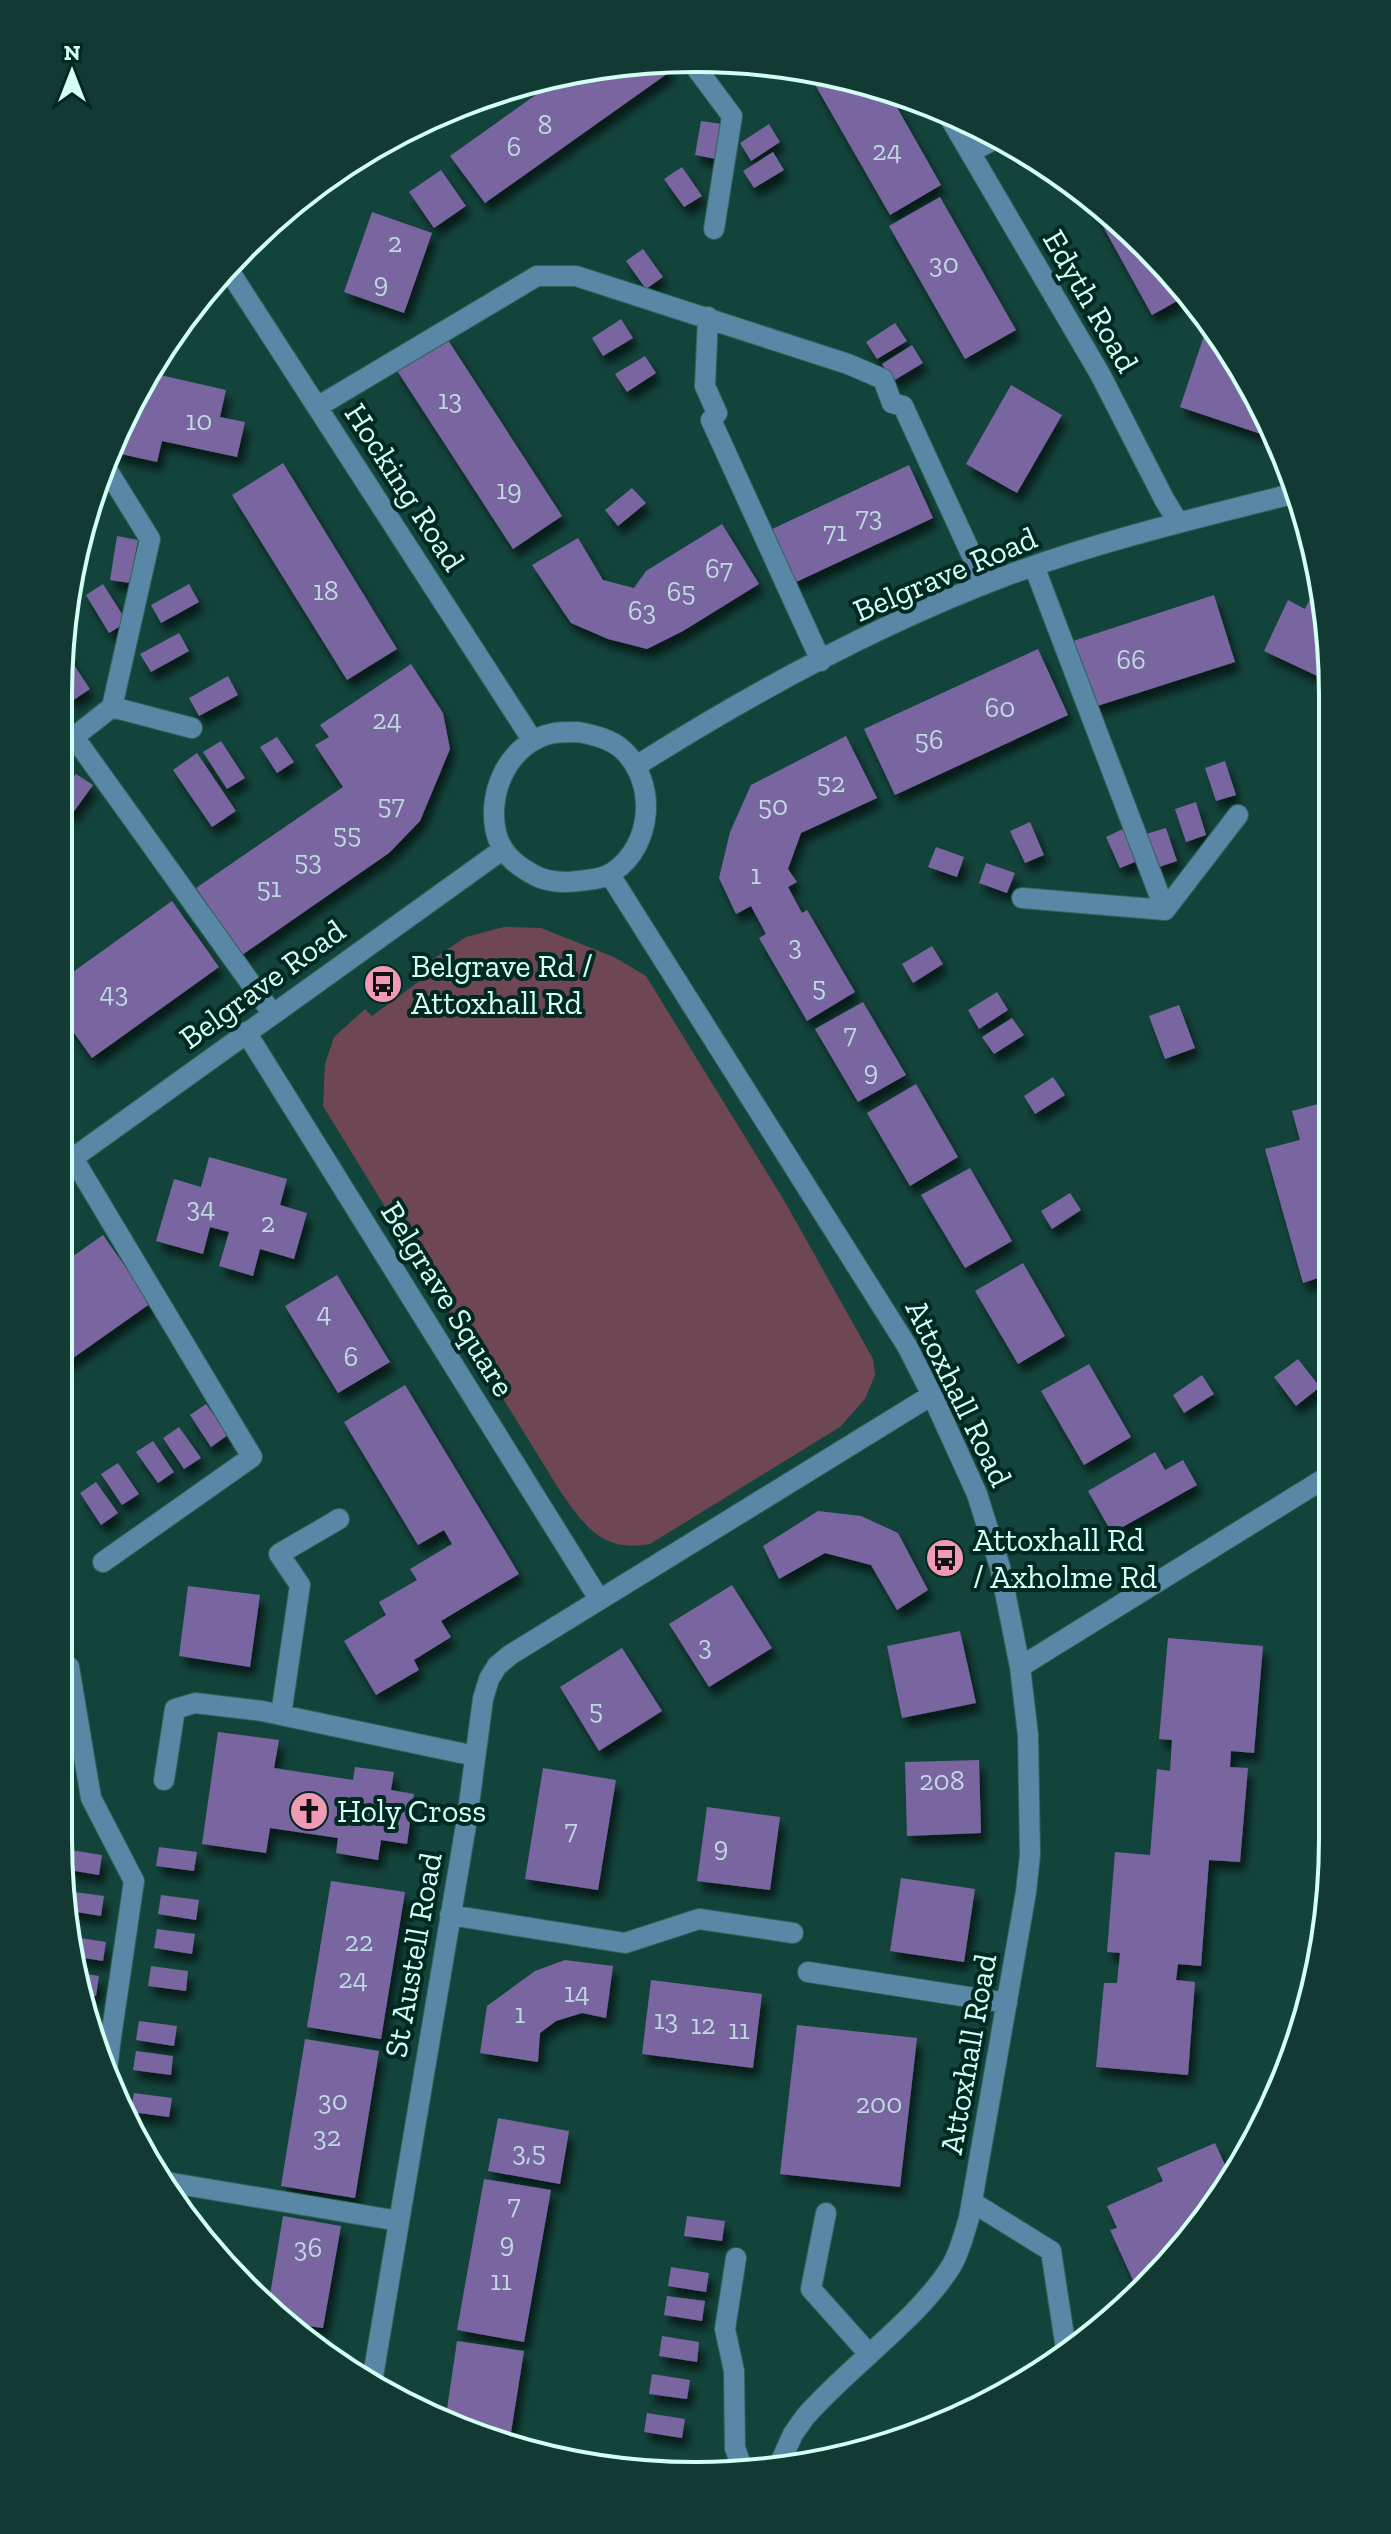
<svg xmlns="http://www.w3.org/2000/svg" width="1391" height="2534" viewBox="0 0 1391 2534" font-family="'Zilla Slab',serif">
<defs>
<filter id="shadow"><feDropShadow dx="5" dy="9" stdDeviation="4" flood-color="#0009"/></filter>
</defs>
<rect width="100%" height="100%" fill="#13443b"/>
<path fill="#6f4653" d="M504,927L541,928L614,957L646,976L785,1202L873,1359L875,1375L865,1399L840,1427L650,1544C602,1553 585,1526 560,1491L323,1106L325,1064L334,1037L365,1009L372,1016L425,977L418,969L466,937Z"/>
<path fill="#7965a0" filter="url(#shadow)" d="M653,59L663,60L671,71L485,203L450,156L565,74Z
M825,74L886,88L941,185L890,215L813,81Z
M701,121L722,124L716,159L695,155Z
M769,124L780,142L751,161L740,143Z
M773,152L784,170L754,188L743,171Z
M682,167L702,196L684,207L664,179Z
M441,170L466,206L434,228L409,192Z
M940,197L1016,330L965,359L889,226Z
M1089,201L1146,244L1188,295L1152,315Z
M372,212L432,233L404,313L344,292Z
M643,249L663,277L646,289L626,261Z
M621,319L633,338L603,356L592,338Z
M895,323L907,341L877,359L866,342Z
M1204,336L1227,344L1273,438L1180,407Z
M446,337L562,516L513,549L396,369Z
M912,345L923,363L893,381L882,364Z
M645,356L656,373L627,392L615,374Z
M147,372L226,390L220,417L245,422L237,457L162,441L157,462L112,452Z
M1011,385L1062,415L1017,493L966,464Z
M283,463L397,649L347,680L232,495Z
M909,465L933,518L794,583L770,530Z
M632,488L646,503L618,526L605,510Z
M722,524L759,584L683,631L647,649L608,639L571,623L532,565L578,538L603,580L634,588L646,571Z
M117,536L138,540L130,583L110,580Z
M103,584L127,622L109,633L86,595Z
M189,584L199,602L161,623L151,605Z
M1214,595L1235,662L1094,707L1073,641Z
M1310,599L1326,606L1328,613V681L1264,651L1288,600L1305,609Z
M179,633L189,651L151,672L140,654Z
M1038,649L1068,715L895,795L864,729Z
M66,653L90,689L72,701L59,681V657Z
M411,664L443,713L450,749L420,821L389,853L242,955L196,888L343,787L315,745L329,737L320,725Z
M228,676L238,695L199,716L189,698Z
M846,736L877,798L801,833L788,869L797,882L788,887L802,913L807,910L855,992L807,1021L759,938L766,934L751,906L736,914L719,878L730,832L751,785Z
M277,737L294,762L277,773L260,747Z
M221,741L245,778L227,789L203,752Z
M197,753L236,811L212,827L173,770Z
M1225,761L1236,795L1216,801L1205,768Z
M76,774L93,785L72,814L59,806V796Z
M1196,802L1206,835L1186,842L1175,809Z
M1030,822L1044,855L1025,863L1010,831Z
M1125,828L1140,860L1120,868L1106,837Z
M1166,828L1177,861L1156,868L1146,834Z
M936,847L964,857L957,877L928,867Z
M986,863L1015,873L1007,893L979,883Z
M172,901L219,967L92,1058L59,1012V982Z
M932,946L943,964L913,983L902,964Z
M997,992L1008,1010L979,1029L968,1010Z
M863,1002L906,1075L858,1102L815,1029Z
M1179,1005L1195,1048L1165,1059L1149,1016Z
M1012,1018L1024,1035L994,1054L982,1037Z
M1053,1077L1065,1095L1035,1114L1024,1096Z
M916,1084L958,1157L910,1186L867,1113Z
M1329,1101L1330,1281L1327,1275L1303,1283L1265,1149L1300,1140L1292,1111Z
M209,1157L287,1179L280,1205L307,1213L294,1259L260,1249L253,1276L219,1266L229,1232L210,1227L203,1254L156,1241L174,1179L201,1187Z
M970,1168L1012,1241L965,1268L921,1195Z
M1070,1193L1081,1210L1052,1229L1041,1211Z
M103,1235L151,1303L59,1368V1266Z
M1023,1263L1065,1336L1018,1364L975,1291Z
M337,1275L390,1362L338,1393L285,1306Z
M1298,1359L1320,1387L1296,1406L1274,1377Z
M1089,1364L1131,1437L1084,1465L1041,1391Z
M1202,1375L1214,1394L1184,1413L1173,1395Z
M405,1385L519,1574L441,1621L451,1637L414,1660L419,1670L376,1695L344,1641L386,1615L379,1602L417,1580L410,1569L452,1544L444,1530L418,1545L344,1422Z
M206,1404L228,1435L211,1447L190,1415Z
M179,1427L201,1458L184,1469L163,1438Z
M153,1441L174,1472L158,1483L136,1452Z
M1155,1452L1165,1470L1183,1460L1197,1485L1112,1533L1088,1491Z
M118,1463L139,1494L122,1505L101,1474Z
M96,1482L118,1513L101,1525L80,1493Z
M818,1511L861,1516L898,1533L928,1590L897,1610L871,1565L825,1553L779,1579L763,1546Z
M732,1585L772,1648L709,1687L669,1624Z
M188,1586L260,1595L250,1667L179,1656Z
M960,1631L976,1703L902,1718L887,1646Z
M1168,1638L1263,1646L1254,1753L1231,1751L1230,1767L1248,1768L1240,1862L1209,1860L1201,1966L1178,1964L1176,1980L1195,1982L1188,2075L1096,2067L1104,1983H1117L1120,1953L1107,1952L1115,1852L1150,1855L1157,1769L1170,1771L1172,1740L1159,1739Z
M622,1648L662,1711L599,1751L560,1687Z
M58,1686H60L62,1707L58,1708Z
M58,1723H61L63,1743H58Z
M218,1732L279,1740L274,1768L353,1780L355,1767L394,1772L391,1790L414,1794L407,1844L381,1840L378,1860L336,1853L338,1838L270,1828L266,1853L202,1844Z
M979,1760L981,1833L907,1836L905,1762Z
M543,1768L616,1780L598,1890L525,1879Z
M707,1807L780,1817L770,1890L697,1881Z
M159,1847L197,1852L194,1871L156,1866Z
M64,1849L102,1855L99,1875L63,1869Z
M901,1878L975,1889L964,1962L890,1951Z
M331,1881L405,1892L381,2039L307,2027Z
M67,1891L104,1896L101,1916L70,1911Z
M161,1895L199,1900L196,1920L158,1914Z
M157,1929L195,1934L192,1954L154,1948Z
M74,1937L106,1942L103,1961L78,1957Z
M565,1960L613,1966L606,2018L582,2013L556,2021L540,2033L538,2062L480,2053L487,2006L535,1971Z
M151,1966L188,1971L186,1991L148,1986Z
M80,1973L99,1976L96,1996L84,1994Z
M651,1980L762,1994L753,2068L642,2054Z
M139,2021L177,2026L174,2046L136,2040Z
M797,2025L917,2038L900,2187L780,2174Z
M305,2039L379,2051L355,2198L281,2186Z
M136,2051L173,2056L171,2075L133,2070Z
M134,2093L172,2098L169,2117L131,2112Z
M498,2118L569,2131L560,2184L488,2171Z
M1215,2143L1231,2178L1138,2291L1110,2230L1117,2228L1107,2206L1163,2181L1157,2168Z
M484,2179L551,2190L524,2342L457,2330Z
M283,2216L341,2226L323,2328L293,2324L269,2301Z
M687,2216L725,2221L722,2241L684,2236Z
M671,2267L709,2273L706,2292L668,2286Z
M667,2296L705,2301L702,2321L664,2315Z
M662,2336L699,2342L697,2362L659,2356Z
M457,2341L524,2351L509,2445L446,2416Z
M652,2374L690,2380L687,2399L649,2394Z
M647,2413L685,2419L682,2438L644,2432Z"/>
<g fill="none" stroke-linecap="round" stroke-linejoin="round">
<defs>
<path id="minor" d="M691,61L732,116L714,229
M947,113L1100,374L1164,499L1178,522
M970,152L999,137
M226,266L533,741
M708,317L705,386L717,413L711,420L821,661
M317,407L537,276H576L848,364L883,379L892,403L903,406L985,584
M1034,566L1165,910L1238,815
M112,707L192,728
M59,731L74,737L272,1013
M578,732C594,735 611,739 623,750C657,783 653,845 613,872C604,879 589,880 578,881C565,883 548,882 536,876C519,867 505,857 498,839C484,797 507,742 554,733C562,732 570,732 578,732Z
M74,737L112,707L150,539L106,468
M636,766C753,692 878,624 1008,575C1103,540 1201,517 1300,492
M610,875L907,1346L932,1395L977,1494L1000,1567L1020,1667L1028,1735L1030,1855L1026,1892L969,2218C964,2234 960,2251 952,2265C918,2320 848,2367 805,2417L793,2434L779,2465
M1022,898L1165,910
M246,1032L599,1599
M73,1158L252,1457L103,1562
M59,1168L502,850
M69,1667L91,1798L134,1881L110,2044L91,2041
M1020,1667L1330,1475
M281,1715L300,1585L279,1554L339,1519
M164,1780L175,1709L195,1703L262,1711L475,1756
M450,1915L625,1943L699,1919L793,1933
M808,1972L1007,2003
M107,2071L110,2044
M166,2182L399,2221
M972,2202L1051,2251L1066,2349
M826,2213L811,2289L869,2354
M736,2258L725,2329L734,2371L735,2448L744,2473
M372,2382L467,1819L483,1699L489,1679L497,1666L510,1655L932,1395"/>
</defs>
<use href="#minor" stroke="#326259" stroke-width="22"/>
<use href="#minor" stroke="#5987a6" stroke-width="20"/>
</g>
<defs>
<symbol id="bus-disc" viewBox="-11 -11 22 22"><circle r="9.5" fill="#f09ab6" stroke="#012922"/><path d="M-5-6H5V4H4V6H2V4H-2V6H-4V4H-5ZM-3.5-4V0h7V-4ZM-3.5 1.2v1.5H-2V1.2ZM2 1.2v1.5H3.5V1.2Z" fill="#111"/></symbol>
<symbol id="church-disc" viewBox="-11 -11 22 22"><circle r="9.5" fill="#f09ab6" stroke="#012922"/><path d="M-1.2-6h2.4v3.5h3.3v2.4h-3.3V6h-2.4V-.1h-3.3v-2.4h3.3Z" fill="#111"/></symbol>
</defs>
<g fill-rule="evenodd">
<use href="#bus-disc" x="361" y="962" width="44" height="44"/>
<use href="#bus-disc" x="923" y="1536" width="44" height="44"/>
<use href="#church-disc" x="287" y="1789" width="44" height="44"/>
</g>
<g text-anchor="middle" stroke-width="8" stroke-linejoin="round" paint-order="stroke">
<g font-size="28" fill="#bdd8df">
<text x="545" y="134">8</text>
<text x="514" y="156">6</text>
<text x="887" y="160">24</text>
<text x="395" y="252">2</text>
<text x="944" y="273">30</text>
<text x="381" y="292">9</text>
<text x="450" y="409">13</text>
<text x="199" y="430">10</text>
<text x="509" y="499">19</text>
<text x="869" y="526">73</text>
<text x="835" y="541">71</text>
<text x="719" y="578">67</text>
<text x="326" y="600">18</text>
<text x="681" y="601">65</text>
<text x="642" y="620">63</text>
<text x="1131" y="669">66</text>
<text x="1000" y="717">60</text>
<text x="387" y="729">24</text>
<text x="929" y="749">56</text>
<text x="831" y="792">52</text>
<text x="391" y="814">57</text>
<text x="773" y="815">50</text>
<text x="347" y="843">55</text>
<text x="308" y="870">53</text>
<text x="756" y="884">1</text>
<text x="269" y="897">51</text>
<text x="795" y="955">3</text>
<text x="819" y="996">5</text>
<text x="114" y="1002">43</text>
<text x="850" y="1043">7</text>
<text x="871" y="1080">9</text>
<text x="201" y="1217">34</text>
<text x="268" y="1232">2</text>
<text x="324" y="1322">4</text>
<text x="351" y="1366">6</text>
<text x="705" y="1655">3</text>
<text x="596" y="1719">5</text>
<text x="942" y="1790">208</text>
<text x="571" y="1839">7</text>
<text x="721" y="1856">9</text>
<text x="359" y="1951">22</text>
<text x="353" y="1988">24</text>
<text x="577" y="2002">14</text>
<text x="520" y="2023">1</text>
<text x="666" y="2029">13</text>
<text x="703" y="2034">12</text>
<text x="739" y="2039">11</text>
<text x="333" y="2110">30</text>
<text x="879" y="2113">200</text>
<text x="327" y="2146">32</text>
<text x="529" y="2161">3,5</text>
<text x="514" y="2214">7</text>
<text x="507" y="2252">9</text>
<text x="308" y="2257">36</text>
<text x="501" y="2290">11</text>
</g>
<g font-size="32" fill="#d4fff4" stroke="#012922">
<text transform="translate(1091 301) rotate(60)" y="11">Edyth Road</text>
<text transform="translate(405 487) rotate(57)" y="11">Hocking Road</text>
<text transform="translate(945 574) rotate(-23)" y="11">Belgrave Road</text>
<text transform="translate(262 984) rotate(-36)" y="11">Belgrave Road</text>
<text transform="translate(448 1299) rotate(58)" y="11">Belgrave Square</text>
<text transform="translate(959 1393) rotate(64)" y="11">Attoxhall Road</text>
<text transform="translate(413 1955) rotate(-80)" y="11">St Austell Road</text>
<text transform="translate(968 2054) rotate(-80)" y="11">Attoxhall Road</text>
</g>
<g font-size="32" fill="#d4fff4" stroke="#012922" text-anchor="start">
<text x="411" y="977">Belgrave Rd /<tspan x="411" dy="37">Attoxhall Rd</tspan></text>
<text x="973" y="1551">Attoxhall Rd<tspan x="973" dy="37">/ Axholme Rd</tspan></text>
<text x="337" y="1822">Holy Cross</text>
</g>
</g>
<path d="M0 0H1391V2534H0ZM695 72H696A623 623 0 0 1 1319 695V1839A623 623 0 0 1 696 2462H695A623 623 0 0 1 72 1839V695A623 623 0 0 1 695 72Z" fill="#123a33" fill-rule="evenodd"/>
<path fill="none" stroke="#d4fff4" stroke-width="4" d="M695 72H696A623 623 0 0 1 1319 695V1839A623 623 0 0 1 696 2462H695A623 623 0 0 1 72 1839V695A623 623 0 0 1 695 72Z"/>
<g transform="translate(72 72)" stroke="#012922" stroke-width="6" paint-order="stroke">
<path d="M0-6L14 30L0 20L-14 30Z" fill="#d4fff4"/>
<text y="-12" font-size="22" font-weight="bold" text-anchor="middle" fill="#d4fff4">N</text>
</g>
</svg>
